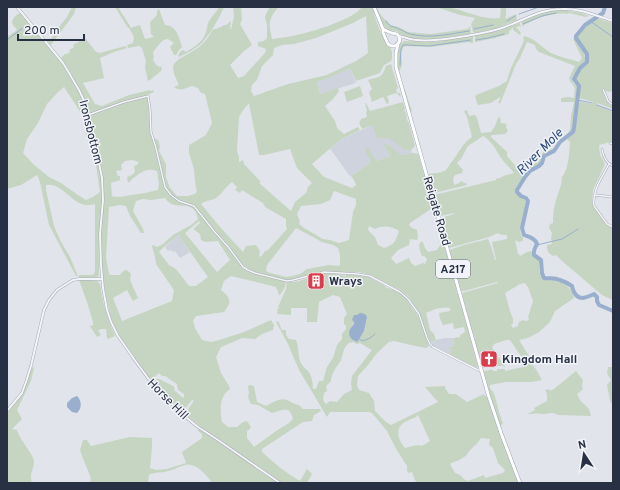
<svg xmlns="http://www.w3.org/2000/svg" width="620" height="490" viewBox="0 0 620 490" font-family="Overpass,sans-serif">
<rect width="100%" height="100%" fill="#e1e4eb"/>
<path fill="#ced3dd" d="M350,68L356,83L320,94L317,82L331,77Z
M370,126H373L387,135L413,148L411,150L412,153L418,154L407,162L385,158L370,163L351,176L349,175L334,154L330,149L340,140Z
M179,234L181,239L190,252L180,258L175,251L173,252L171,250L168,251L165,247Z
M445,338H453L454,346L449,347V348L451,349L450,354L433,346L431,342L436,340Z"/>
<path fill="#c5d5c1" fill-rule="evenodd" d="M72,7H76L74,14L51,45L47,41L52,38L59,27L67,17Z
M115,7H118L130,26V28L140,25L145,39L154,37L151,34L150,22L157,15V11L159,9L165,25C177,26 179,37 182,47L179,50L176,55H174L170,47L174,43L168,39C161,39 158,47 153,52L154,57L153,59C155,64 157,67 162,67L161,71L150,80L148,81L145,67L146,61L142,48L139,46L128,48L127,45L133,43L134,37L129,28H128Z
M219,7H224C219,19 210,34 201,44C195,49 187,53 179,57L178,56L180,52L183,50L186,52C194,47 203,42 206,32C207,29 207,26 208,23C211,17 216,13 219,7Z
M233,7H241L242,20L240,24L252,45L244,51L230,65L238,78L244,76L265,53L266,49L258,46V42L264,41L267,38V26L265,17L266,14L270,7H278L277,9C268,19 269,26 272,39C277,38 282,38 287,37C305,34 352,21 362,7H373L375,14H374L380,31L381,30L386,44L391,49L392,52V59L391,61L384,65L380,73L356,81L350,68L331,77L317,82L320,94L338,88L339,91L333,99L325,106L335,121L337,128L344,134L358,127L360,130L340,140L312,164L324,177L352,188L356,185L354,180L351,176L370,163V159L365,151L366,149L368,148L376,161L385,158H390V154L383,144L389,145L401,155H406L412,153L418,154L434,207L410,223L409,225L412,228L417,230L418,237L417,240L410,239L409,245L398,250L391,258L396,264L409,258L411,263L415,266L423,263L425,264L427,259L424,256H422L420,251L419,244L421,242H423L425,248L428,252L437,250L443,241L457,291L456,293H458L478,367L477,368L458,359L450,354L451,349L448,348L449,347L454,346L453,338L460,337V335L465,332L464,327L454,329L453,323L443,325L440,319L439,313L450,311V308C443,306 432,310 426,313L430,330L434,334L436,340L430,342L419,312L414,306L408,296L399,290L371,276V275L358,272L345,273L324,271L293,280H287L284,289L280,295H279L276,287L231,276L224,281L221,290C231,298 232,302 224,312L196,316L193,321L195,328L202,340L211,342L216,341L244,332L271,320L274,325L273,330L262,334L255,339L242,338L233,342L221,347L216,357L221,373L229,386L230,389C219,396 220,411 222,422L228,427H237L243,422L247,421L251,427L250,429L247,431V438L254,447L276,431L289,423L293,419C289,404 282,411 272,413L258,405L251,404L248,397L249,393L248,386L250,385L254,386L257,402L266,406C272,403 280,397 287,400C292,402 293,404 299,405L303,409H320L321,411L314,415L312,421L303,422L262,449V452C274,463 286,473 300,481L307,469L312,474L307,483H212C207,475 195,462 185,465C178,467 171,471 164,472C158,473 154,472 149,475L148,483H90L91,478L84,461L80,450L83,440H87L91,446L130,437L152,438V447L150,468L156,470L167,469L186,463L182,452L202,438V434L198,431L200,426L186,415L185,413L194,401L192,400L183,411L180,409L164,395V392H162L153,382L157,379H159L173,386L175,388L174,390L183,398L184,397V394L178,390L177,384L165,376H162L159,373L152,379H150L118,334L111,318L103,284L101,248H99V274L98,277L79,278V275H93L95,272V204C91,205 86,206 82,204C70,200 60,182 46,185V190L54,226L60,240L70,257L77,274L78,276H76L49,225L40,182L37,175L21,185L7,189V37L17,30C16,28 14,27 13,25C10,20 16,15 20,13L48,45L70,75L72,74L61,58L65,54H67L70,52L69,50L74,47L73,45L85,38L96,52L100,53L125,46L127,48L114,52L100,58L104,78L83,83L95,104L102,106L129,95L150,90L151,91L153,90L154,92L147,95L149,110V121H151L152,132L154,138L158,140L160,146L159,151L166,164V177L170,188L177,196C183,196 192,197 197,192L195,182L194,169L189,153V145L206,135L212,123L205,94L201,93L198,88L192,86C186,88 180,92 174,87L179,85L174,74L173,66C177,58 186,56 193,51C202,46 208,39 212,30L221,27L224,25H226L231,21L230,29H231L234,17ZM366,16L368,53L356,61L327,75L288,84L254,96L251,91L252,85L257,80L262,66L273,55L274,48L282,45L294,44L316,38L353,23ZM64,87L85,119V131L96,165L100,192L93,197L86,200L78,195L61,183L49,177L33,164L23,153L27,139L38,123L47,104L58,92ZM249,103L259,155H264L290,149L297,168L312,183L308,187L306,193L295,202L291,211L259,183L261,182L244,164L243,160L239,162V157L237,151L239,117L244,109ZM132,160L139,162L137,165L134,166L135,172L132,175L127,177L128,183C136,176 145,166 157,171L159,184L158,190C149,192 141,194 132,195C123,196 121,198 112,196L111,183L120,180V176H118L116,171L122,170L121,165L125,161ZM232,182L237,187L235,190L240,193L242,190L263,203L265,207L286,219V226L287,229L268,250L265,251L261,257L259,255L260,251L256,245L246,246L243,252L220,227L201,204C205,200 211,201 216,198C222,194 226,186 232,182ZM334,191L356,199V205L353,212L349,240L339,243L330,240L323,239L304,228L299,224L300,222L297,214L301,206L321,204L330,200ZM165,198C175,214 194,196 198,219L191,225L173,235L163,244L157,247L153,245L152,246L155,257L156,264L174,290L172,301L122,321L113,298L127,290L133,301L138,298L130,280L131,274L128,271L126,270L122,272L120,275H112L109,274L106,258L109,207L120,205L126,206L130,216L141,233H144L143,229L133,211L136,201L143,199L151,200ZM199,221L200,223L193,229L200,234L201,240L205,242L218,241L230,260L217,272L185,233ZM369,226L375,229C383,225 392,226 399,231C396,241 394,245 384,248L378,245L375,237L368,230ZM296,228L322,242L333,245L338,248L340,255V265L338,266L329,265L307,269L300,274L287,277L270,273L266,271L267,265ZM179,234L181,239L208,277L196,286H189L176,269L169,265L159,252C164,246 173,240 179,234Z
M376,7H377C379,15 385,19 390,25L398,27L408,32L430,34L468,29L470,26L471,33L470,34C449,37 425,43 404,36C401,35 399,33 396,31C393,30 390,32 387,29C381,24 378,14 376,7Z
M436,7C440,7 443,7 446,7C463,9 483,21 500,18L501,7H506V15L505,19L516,14L517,20L495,29L474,33L473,32L471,24L475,18L460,15Z
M558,10H568L569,11L581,13L589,16L586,17L569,13L568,14C553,12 537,18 524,25V27L521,22V21L539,13Z
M597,18L613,23V91L608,92L607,91H605L603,88H602C604,96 606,103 613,107V109L597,103V105L613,112V142H608L607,143L599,145L600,155L605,164L593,190L592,203L594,208L607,225L613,228V300L602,295L562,261L556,255L553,256C548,253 547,251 547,245L552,244L551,238L552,233L549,228L550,224L553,223C553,217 553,211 555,204C557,195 562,186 562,177C569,169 569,152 570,142L567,139L571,136L576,128L577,110L579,101L592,104L593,102L579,98L580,87C579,85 578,84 577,82C573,74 582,67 588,64C591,53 581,45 577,36L587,25Z
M518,22H519L522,28L520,26L516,27L521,33L520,35L513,30V28H512L511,30L509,31V34L495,38L475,42V35L501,30Z
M472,36L473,37V43H470L469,42L430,47L405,46L403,48L401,53L402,65L399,73L412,111H410C403,89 392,66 400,44L404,41L434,42Z
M524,36C536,39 541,47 551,53C560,57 570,59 579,62L582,58L573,39L575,38C580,45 586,52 585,61L578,68L572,78L573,83L578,88L572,131L568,136L560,141V139L567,134L570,130L571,116L573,107L574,102H561V98L568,97L574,98L575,88L570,81L569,78L575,66L539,52L536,49L535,45L527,42L520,58L516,64L500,104L499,103L498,101L500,100V97L491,103L478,105L475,97L476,95L499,86L507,81C510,66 519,54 524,40L523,38Z
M391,64L398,88L396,90L397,93H400L401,97L396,93L387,96L389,101L388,104H387L383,97L372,102L369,92L372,89L368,80C381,76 381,79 386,66Z
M360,86L363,96L347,102L344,92Z
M403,102L405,109L404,110L406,113L407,120L409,123L415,146L411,150H405L389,138H377L373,126H370L362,129L359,123L361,119L367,117L366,112L367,111L365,103H366L370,111Z
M467,110L469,116L475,115L477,118L481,133L491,132L495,126L498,118L500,117L501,123L507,124L506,127L508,131L505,134L492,135L491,137L507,152V156L520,171L526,169L539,161L543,152L550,150L552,148L553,149L551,152L543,156L540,163L530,170L523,176L521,181L517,186L515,191L516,194L520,197L525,199C525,201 526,204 526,206C526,217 515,228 523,238V241L519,242L515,240L518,254H519L520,256L527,252L531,251L532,254L540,261C538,268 539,276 545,280C548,280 552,279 555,280C564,282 573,289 574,298L555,311L550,322L539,332L528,338L519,340L529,356L532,364L537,371L542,380L532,382H506L490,385V388L494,393L499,412L503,424L500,425L488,390L484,371L490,370L492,369L493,371H497V369H505V371L523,367L521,364L523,359L510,340H506L494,344L492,348L505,366V367L503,366H493L498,363L496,355L487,357L486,353L484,354L483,351L480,352L484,368H483L482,367L475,342L474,335L472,333L462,293L498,283L497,282L464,291H461L456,273L457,272V270H455L454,264H453L449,250L464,245L488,239L491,246L495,260H496L492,242L507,239V235C504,235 500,235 498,233L489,237L449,248L443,229L444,228L443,225V224L441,218L454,214V213L440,216L434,195C455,190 475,185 496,180V179L502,177L503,176L514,173C510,168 505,163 501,158C496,150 492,141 483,136L468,146L461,159L457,163L463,170L462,173L455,175L453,178L454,185L459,183L461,181L465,183H466L467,185L434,193L433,192L428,174C433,173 440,173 444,171C447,170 449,166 450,164C458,155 462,143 472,137L467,117L464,111ZM525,283L528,287L533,301L528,317L529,320L526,321L523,320L519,322L518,326L513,328L511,325L513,323V319L510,311L505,293L520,284Z
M323,273L337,274L346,276V275H356L358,276L359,275L364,276L370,277L385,286L387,288L392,289L399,292L407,299L413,309L416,313L418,316L429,346L426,348L411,345L394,341L389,342L377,353L368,365L358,376L357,385L359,390L369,393L374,401L375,411L386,422L391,425L438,402L425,387L445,386V388L449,394H456L467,402L484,394L485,396L487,397L518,483H417L415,480L412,472L408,473L407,471V466L395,447L387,431L372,413L369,412H330L327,417L299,370L288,344L276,322L278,321L282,330H286V335L289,339L296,340C299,347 298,354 300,361C302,366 305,368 308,371C312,376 313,384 313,389H316L319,381H323L327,367L333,358L337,345L342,339V334L346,329V326L344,324V318L347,314L340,297L333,295L319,302L317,322H307V308H291V315L277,314L278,308H281L278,307L286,289L287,282H293L299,281ZM360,313L367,317L364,331L358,341L351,327C355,323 355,317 360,313ZM353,342L357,344L360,343L372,350L352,376L351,383L352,390L344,394L337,402L330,401L326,404L323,400L324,393L327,391L326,386L331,381C331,373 337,367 341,360C343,355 343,349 347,345C349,342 350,343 353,342ZM418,415L430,441L422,446C417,444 410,447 405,448C399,442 395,431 402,424C405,421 412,419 416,417ZM481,438L490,439L489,445L493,448L498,463L505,470L503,473L485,478L484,475L468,481L465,480L460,475L455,473L450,464C454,461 460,461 464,457C467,456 468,452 470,450C474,446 478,443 481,438Z
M86,279L97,281L100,284C102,298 105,311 110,324C111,328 114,332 115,336L108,339L107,338L106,329H102L98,330L101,335L97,337L90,326L93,325V322L87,302L79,280Z
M33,367L34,368L31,381L17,410L22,419L12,429L17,430C20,440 33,454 34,461C34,469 29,473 32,483H7V413L18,399L28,376Z
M608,367H613V405L610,401L607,385L611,380L607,373Z
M576,371L583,380L582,386L583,389L577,394L580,400L589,409L591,416L558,415C551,411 549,414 542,414C537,413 533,414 528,414L535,410L534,408L547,401V394L545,390L549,389L550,391L554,389Z"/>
<path fill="#99afcd" d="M360,313C363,313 366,314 367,317L364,331L358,341L357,342C347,338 347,331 354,324V322L352,320L354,315H357Z
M77,396C82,401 82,408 77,413L72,412L67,407V403L72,398Z"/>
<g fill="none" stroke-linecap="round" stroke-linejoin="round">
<path stroke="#99afcd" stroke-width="1" d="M519,14L539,7
M386,21C392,29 392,25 399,29C403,30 406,33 410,34C429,39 450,34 469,31
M507,21L515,16
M590,21L613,37
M523,24L542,16L556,13
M474,29L493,25
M7,40L24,27L30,25
M476,40L488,38L504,34
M400,65L401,49L403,45H406L429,46L471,40
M578,100L592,103
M597,105L613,111
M537,245L562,239L578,229
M359,339L363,341C367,339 372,338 375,334"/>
<path stroke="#99afcd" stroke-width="4" d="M605,7L603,13L585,25L576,36V38L587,54V62L580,68L574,79L579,86L574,128L573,132L560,142L554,151L544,156L542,163L539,166L530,171L525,177L517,190V192L521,196L526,198L528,201L522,228L524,235C529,237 535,238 537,244C535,248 533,250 534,255L541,260L542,273L544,278C550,279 554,277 560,280C563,281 569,284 572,286C572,287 574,292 574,292C579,302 587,297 594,294L597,297V301L599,305L613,311"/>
<defs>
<path id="minor" d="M603,89L608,101L613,105
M88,115L124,102L148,96L150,109L151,132L156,148L165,187L171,195L179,201L194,206L214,231L229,248L243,267L248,270L255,273L287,281L293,280L324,272L357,274L370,276L400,292L408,299L419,314L427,338L430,344L433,347L478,370H481
M610,143L613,144
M602,149C603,156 606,163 613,166
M609,164C602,177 592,190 594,206L607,224L613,227
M595,195L613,197"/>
<path id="tertiary" d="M17,7L63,63L79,90L86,105L87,110L89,133L99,163L102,178L103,200L100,234L101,265L103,288L107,310L111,322L118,336L134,359L156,389L182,414L198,427L218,440L280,483
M399,36C405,37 410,40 417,40C433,42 450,38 466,36C478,34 490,32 502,28C523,21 539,9 562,9C579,8 597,16 613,21
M7,411L22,393L26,382L31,366L44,310L49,300L57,290L73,280L79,279H101"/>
<path id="primary" d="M374,7L383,29V33L388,44C393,48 398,46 400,40C398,31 395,35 389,32C387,31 385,30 383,29
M398,44L396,53V67L411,120L488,394L501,433L520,483"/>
</defs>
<use href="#minor" stroke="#a6aab6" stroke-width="2.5"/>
<use href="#tertiary" stroke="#a6aab6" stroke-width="3"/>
<use href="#primary" stroke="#9fa7b7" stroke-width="4"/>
<use href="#minor" stroke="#f4f5f8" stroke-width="1.5"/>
<use href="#tertiary" stroke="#f4f5f8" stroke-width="2"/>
<use href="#primary" stroke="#fff" stroke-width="3"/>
</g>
<defs>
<symbol id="building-square" viewBox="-11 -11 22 22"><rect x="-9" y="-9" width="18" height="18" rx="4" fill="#d93c4b" stroke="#f1f3f8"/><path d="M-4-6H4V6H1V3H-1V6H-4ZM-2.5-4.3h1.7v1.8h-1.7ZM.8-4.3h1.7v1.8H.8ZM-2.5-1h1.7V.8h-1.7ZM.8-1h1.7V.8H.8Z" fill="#fff"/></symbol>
<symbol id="church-square" viewBox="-11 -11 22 22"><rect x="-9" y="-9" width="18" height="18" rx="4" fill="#d93c4b" stroke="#f1f3f8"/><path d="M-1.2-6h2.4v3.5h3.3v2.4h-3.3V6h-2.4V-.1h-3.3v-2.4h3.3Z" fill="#fff"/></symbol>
</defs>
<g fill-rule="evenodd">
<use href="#building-square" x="306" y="271" width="20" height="20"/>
<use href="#church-square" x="479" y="349" width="20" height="20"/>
</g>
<g text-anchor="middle" stroke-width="3" stroke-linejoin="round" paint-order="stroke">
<rect fill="#f1f3f8" stroke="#646a7a" stroke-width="1" x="436" y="260" width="34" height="18" rx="3"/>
<g font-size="11" font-weight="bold" fill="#283044">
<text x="453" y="273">A217</text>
</g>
<g font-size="12" fill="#283044" stroke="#f1f3f8">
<text transform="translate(91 132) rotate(76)" y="4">Ironsbottom</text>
<text transform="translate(437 211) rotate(74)" y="4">Reigate Road</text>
<text transform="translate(168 399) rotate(45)" y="4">Horse Hill</text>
</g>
<g font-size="12" font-weight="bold" fill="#283044" stroke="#f1f3f8" text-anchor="start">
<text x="329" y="285">Wrays</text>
<text x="502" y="363">Kingdom Hall</text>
</g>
<g font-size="13" font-style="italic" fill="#2e4c7b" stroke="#f1f3f8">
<text transform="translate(539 151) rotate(-45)" y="5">River Mole</text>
</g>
</g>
<rect width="620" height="490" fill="none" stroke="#283044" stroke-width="16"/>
<g transform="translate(584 454) rotate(348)" stroke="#f1f3f8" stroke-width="3" paint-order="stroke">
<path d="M0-3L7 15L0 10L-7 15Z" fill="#283044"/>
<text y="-6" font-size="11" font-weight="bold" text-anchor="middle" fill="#283044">N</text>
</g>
<path d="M18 34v6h66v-6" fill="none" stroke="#283044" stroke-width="2"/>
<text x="24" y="34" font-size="12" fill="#283044" stroke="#f1f3f8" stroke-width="3" paint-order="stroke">200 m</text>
</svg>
